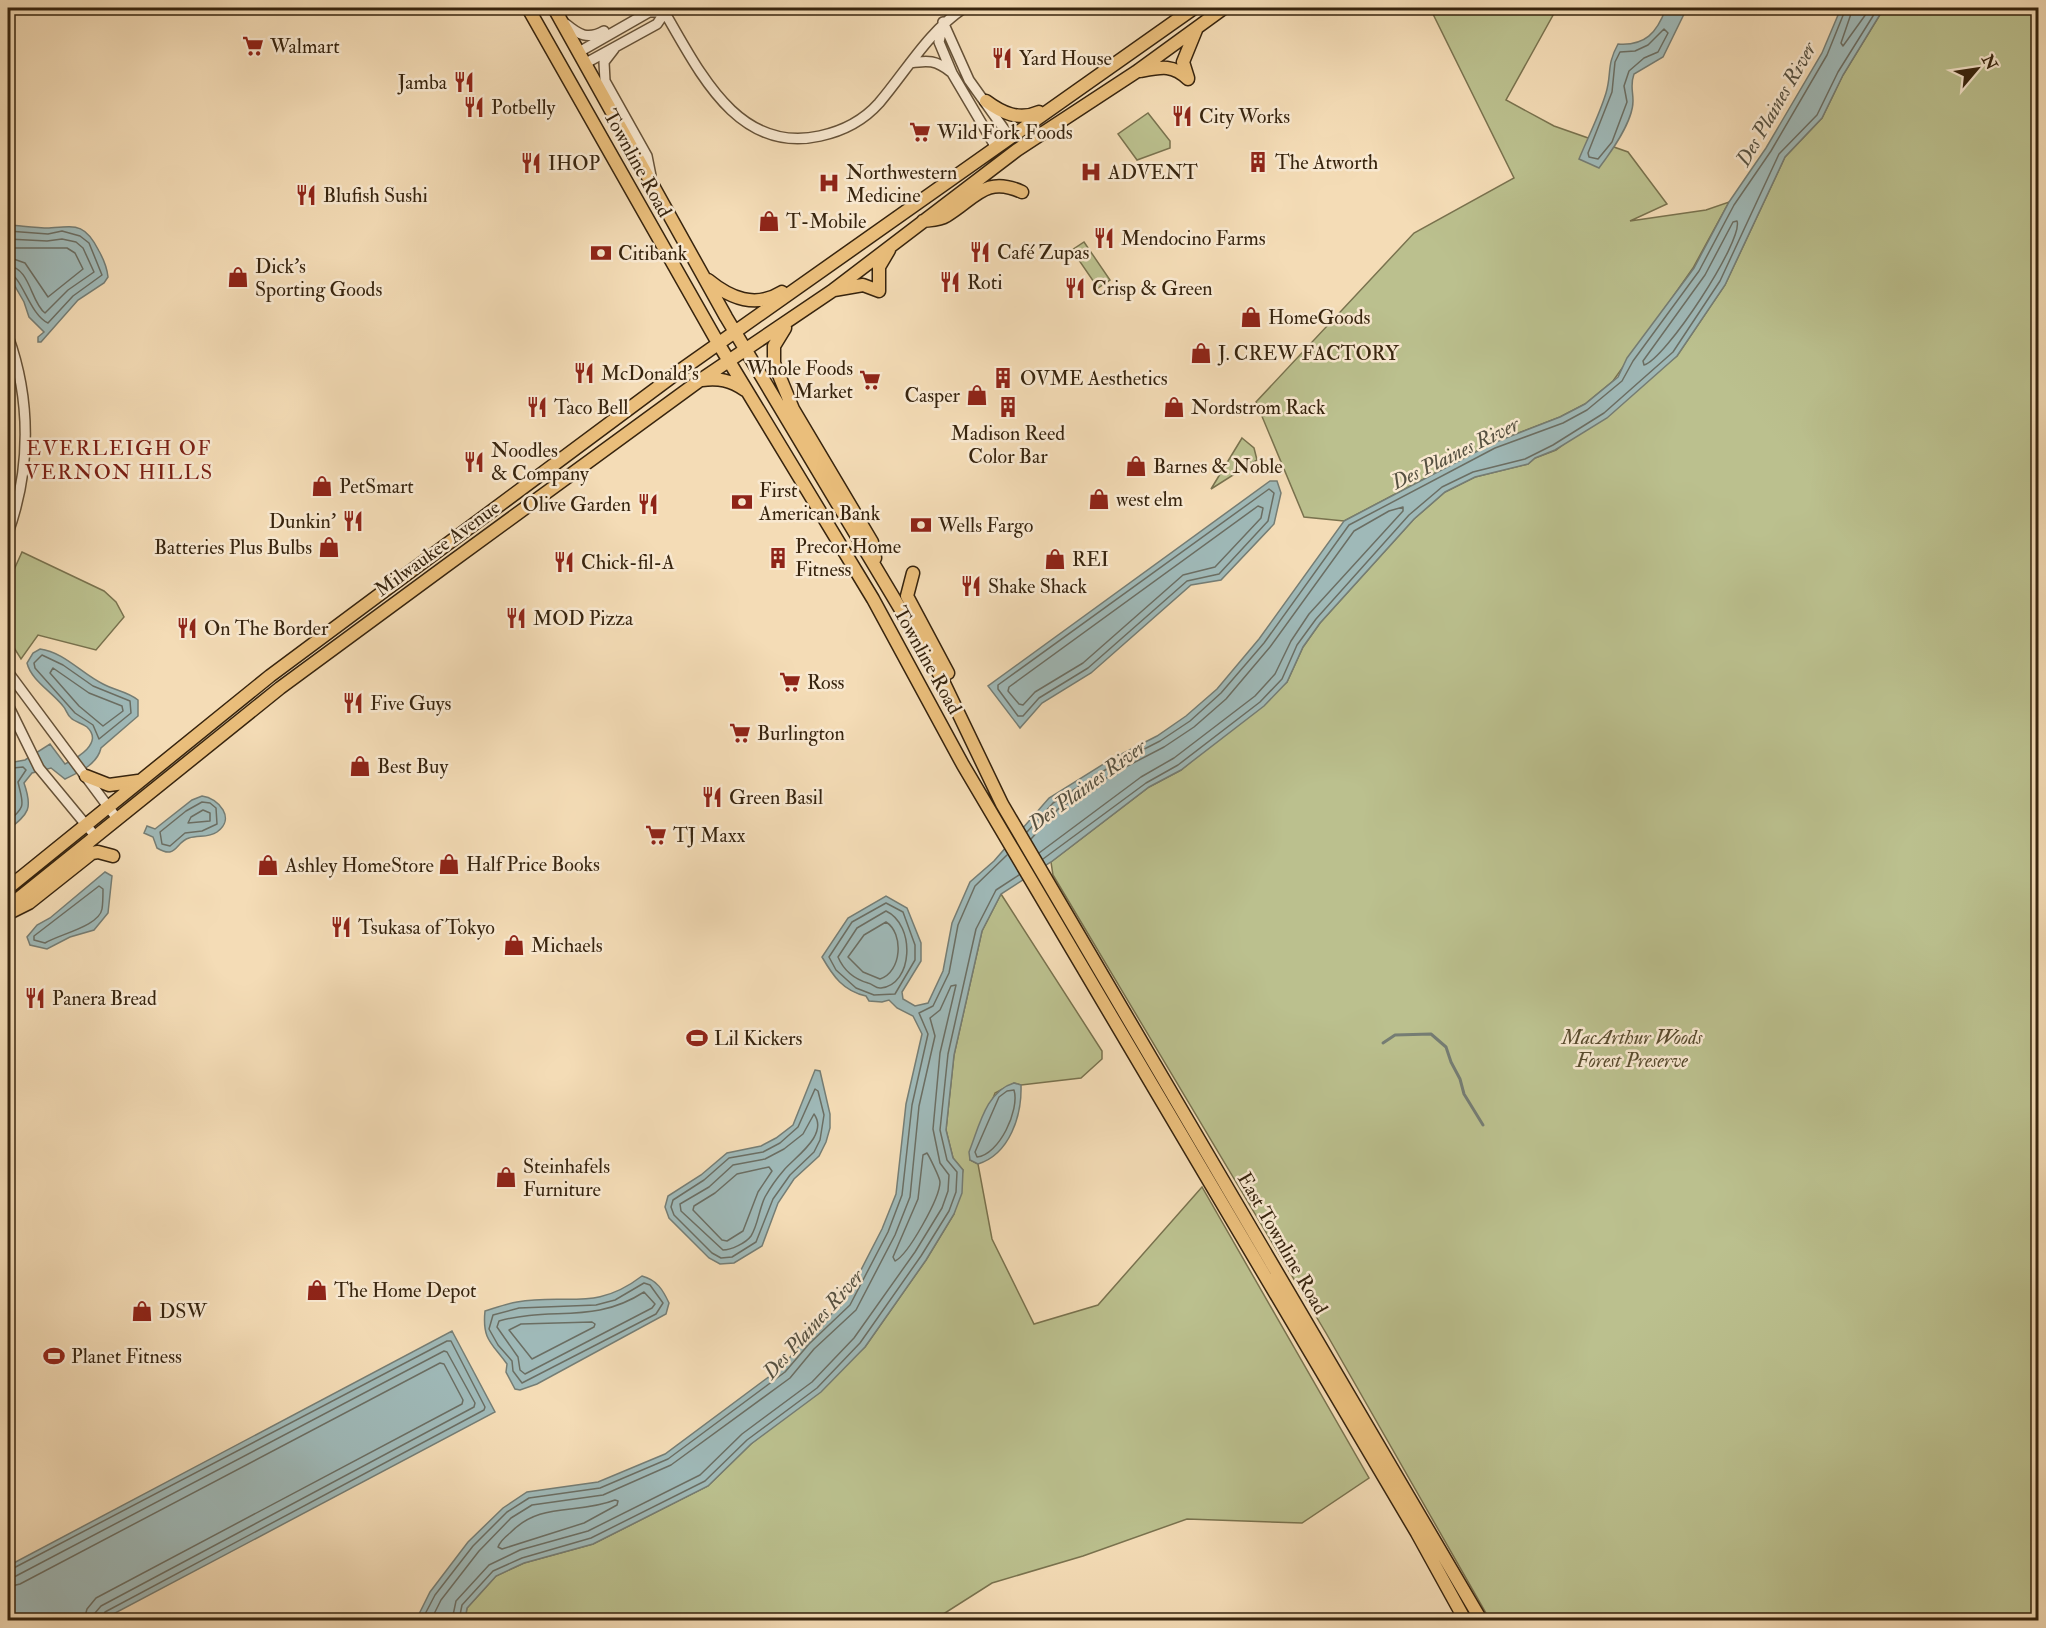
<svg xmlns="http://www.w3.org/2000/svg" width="2046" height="1628" viewBox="0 0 2046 1628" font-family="'IM FELL Double Pica',serif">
<rect width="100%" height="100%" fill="#f4dcb6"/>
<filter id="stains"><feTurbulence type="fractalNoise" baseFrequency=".00333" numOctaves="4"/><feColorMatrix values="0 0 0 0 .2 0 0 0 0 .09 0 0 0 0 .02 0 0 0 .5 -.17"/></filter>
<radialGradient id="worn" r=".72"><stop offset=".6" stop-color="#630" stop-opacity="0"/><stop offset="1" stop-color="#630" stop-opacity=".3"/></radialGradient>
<path fill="#bbc08e" stroke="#79724e" stroke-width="1.5" d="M1430,8H1557L1506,100L1554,126L1628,152L1667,204L1630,221L1706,210L1729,202L1693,268L1670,301L1613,381L1585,404L1560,417L1492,443L1344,521L1304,517L1256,402L1414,233L1514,178Z
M1884,8H2038V1620H1490L1326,1333L1053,875L1051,862L1149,787L1181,770L1287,682L1303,647L1320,623L1414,519L1445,492L1475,477L1528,464L1535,458L1556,450L1677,356L1725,285L1785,157L1822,118L1843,75Z
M1148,113L1170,141V148L1137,160L1118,134Z
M1084,242L1110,280L1098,288L1072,250Z
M1242,438L1254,448L1257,460L1211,489Z
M22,552L104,591L116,602L124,617L96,650L38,635L21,659L8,638V583Z
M1001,894L1102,1051V1059L1081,1078L1021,1085L1014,1083L995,1093L970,1160L978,1164L992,1239L1034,1324L1098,1305L1202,1187L1369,1478L1302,1523L1187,1519L1083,1556L992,1583L934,1620H465L467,1608L496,1576L524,1563L593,1544L708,1486L751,1444L865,1347L926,1260L954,1214L963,1170L953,1158L946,1130L954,1055L982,931Z"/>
<path fill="#9fb9b8" stroke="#757d74" stroke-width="1.5" d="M1666,8H1687L1663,57L1634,74C1630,85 1633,90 1633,101C1633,122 1611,152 1599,168L1579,159C1588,137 1599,116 1606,93C1612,73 1606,66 1618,44C1645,46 1657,33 1666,8Z
M1841,8H1884L1843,75L1822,118L1785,157L1725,285L1677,356L1607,418L1555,450L1535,458L1528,464L1475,477L1445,492L1414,519L1320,623L1303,647L1287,682L1264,706L1181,770L1149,787L1051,862L1001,894L982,931L954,1055L946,1130L953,1158L963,1170L962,1193L954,1214L926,1260L865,1347L821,1392L751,1444L708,1486L593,1544L524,1563L496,1576L467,1608L465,1620H376L401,1614H419L430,1592L468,1542L503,1508L527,1492L598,1482L665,1454L782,1367L804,1340L845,1301L882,1229L896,1194L906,1104L922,1034L913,1016L897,1008L889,1000L882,1002L869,1001L866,996C843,991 833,976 822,957L848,918L886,896L907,908L921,943V961L902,992L903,999L915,1006L928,1003L943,971L952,923L970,882L994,861L1049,798L1110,760L1157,736L1186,716L1217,689L1259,639L1344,521L1493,443L1560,417L1585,404L1618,377L1627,358L1694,268L1729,202L1766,148L1822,53Z
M10,225C23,226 36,228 49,228C76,226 85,223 99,251C104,260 107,267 108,277L104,283L78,300L41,342H38V337L44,332L29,317L24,302L8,274V226Z
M1270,481H1277L1281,493L1274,524L1221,580L1191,585L1091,673L1042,703L1020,728L988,686Z
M40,649C64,652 82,674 103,684C114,690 129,692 138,700V716L101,748C97,765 79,772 65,779L51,768L32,773L24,783C33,809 29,813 8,830V757L14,762L25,760L50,744L65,764C77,758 104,743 87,727C82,723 75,722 71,718C67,715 66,709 63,706C52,692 31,680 27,663L33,653Z
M202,796C219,798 236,819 217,832C208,838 199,835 189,838C175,842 177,860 157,848L153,837L144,833L147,826L155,829L192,800Z
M105,872L112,876L108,913L94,930L70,937L47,949L30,945L27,937L37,925L50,918Z
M815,1070L820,1071L830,1114V1128L826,1142L819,1156L794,1179L778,1203L762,1246L734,1263L720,1264L709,1258L669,1218L665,1207L668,1196L701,1175L727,1153L761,1146L776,1138L793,1125Z
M1014,1083L1021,1085C1022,1115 1010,1154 978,1164L970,1160L969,1152C979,1127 986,1091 1014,1083Z
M642,1276C657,1280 663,1290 669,1303L666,1314L537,1384L520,1390L515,1389L506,1372L507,1364C492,1343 482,1340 485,1311C495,1308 506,1304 517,1302C567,1293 595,1312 642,1276Z
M452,1331L495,1412L102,1620H8V1566Z"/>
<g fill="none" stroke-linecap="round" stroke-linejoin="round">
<path stroke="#6b6e63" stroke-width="1.5" d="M1853,8L1841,43L1843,46L1866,14L1867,8
M1664,29L1668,33L1658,52L1644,58L1629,71L1624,86L1627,102L1612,142L1598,159L1589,157L1588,153L1612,92L1615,62L1620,52L1635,51L1648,45Z
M1737,221C1744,240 1665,360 1644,365L1643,361L1705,275L1733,222Z
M8,231L48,234L62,231L80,236L89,243L102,275L73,296L48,323C29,314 22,275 8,273
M8,239L47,241L62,239L76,242L83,248L94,272L68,290L45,313C31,303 30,267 8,266
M8,248H67L75,253L83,269L48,297L25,263L8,257
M1269,489L1274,493L1268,521L1219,574L1187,581L1088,668L1039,698L1023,716H1018L998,689V685Z
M1258,506L1263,508L1261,518L1215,567L1183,575L1083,663L1035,692L1023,705L1019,704L1008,691L1009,687Z
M42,655L63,665L93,686L130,701L131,713L99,739L93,725L75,713L35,668L34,663Z
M53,668L89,693L122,706L123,711L103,726L79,706L50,673Z
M8,765L13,768L23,767L26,770L18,782C23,805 27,805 8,822
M202,802L210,803L216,808L217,824L202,831L185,833L170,846L162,844L160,832L186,811Z
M203,810L210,813V821L188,823L191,817Z
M1027,832L1053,803L1113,765L1160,741L1190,721L1221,693L1264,643L1349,525L1495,448L1563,423L1587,410L1622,381L1633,361L1699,271L1734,205L1771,151L1827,55L1846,8
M1031,839L1058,809L1116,772L1164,747L1194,727L1226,699L1270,647L1354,531L1389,511L1403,507V511L1309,614L1291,641L1275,674L1255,696L1174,758L1141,777L1039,853
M1043,859L1146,783L1178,765L1260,702L1282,679L1297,645L1316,619L1409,515L1442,487L1473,472L1525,459L1553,445L1604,413L1673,352L1720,281L1779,154L1817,115L1838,72L1873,16L1876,8
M99,886L103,889C103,895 103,903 102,909C99,926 60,934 45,943L34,940V936Z
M886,903L903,912L915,945V960L895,994L874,995L856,988L836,970L829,957L852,922Z
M886,911C916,925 913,985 881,988C876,989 873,984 868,983C854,979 844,971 838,957L857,928Z
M886,922C904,933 902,972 880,979L863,972L848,957L864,935Z
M815,1089L818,1091L824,1115L820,1140L814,1152L790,1175L773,1199L756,1242L732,1257L721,1258L712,1253L674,1215L671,1207L673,1200L704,1180L729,1158L763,1152L780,1143L798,1127Z
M1014,1090C1020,1110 999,1155 977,1157L975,1152L999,1097L1007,1091Z
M814,1114C829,1135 795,1157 784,1170C777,1178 770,1188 765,1197C759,1209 758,1225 751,1236C746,1243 731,1250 723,1250L681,1211L680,1204L709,1187L733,1165L765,1159L784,1149L803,1134Z
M927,1153C929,1156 940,1178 940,1182C940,1198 908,1255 895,1261L893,1257L918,1199L923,1155Z
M769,1167L772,1171L758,1192L743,1231L727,1241L722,1240L693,1210L694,1206L715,1193L737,1174Z
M644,1283L650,1285L663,1303L656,1314L522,1383L513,1371L512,1361L498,1345L489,1329L493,1315L519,1308L596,1305L615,1300Z
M644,1292L655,1304L652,1308L525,1374L520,1370L518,1357L497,1327L499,1321C552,1306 593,1325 644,1292Z
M592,1322L595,1324L594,1327L532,1359L509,1330L521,1324Z
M615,1500L618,1501L617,1505L584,1523L502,1549L498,1547C500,1541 505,1537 510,1533C541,1501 577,1515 615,1500Z
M8,1571L447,1341H451L485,1407L484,1410L105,1612L101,1620
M8,1578L16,1576L444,1351L447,1352L475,1403L474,1407L101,1606L95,1613L93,1620
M8,1587L20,1584L440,1363L444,1364L463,1400L462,1404L96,1598L87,1609L84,1620
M401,1620L423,1618L435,1595L473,1546L507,1512L529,1498L600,1488L668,1459L785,1372L809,1344L850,1305L888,1232L902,1195L912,1105L928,1034L919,1013L933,1006L949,973L958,925L975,886L1007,855
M431,1620L441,1600L479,1551L511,1518L532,1505L603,1495L671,1465L790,1378L814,1349L856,1310L895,1235L910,1197L919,1106L935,1036L930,1018L940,1010L951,986L956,985L940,1053L933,1129L940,1163L949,1175L948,1191L942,1208L915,1252L854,1338L812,1382L742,1434L700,1475L588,1531L520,1550L489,1565L456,1601L452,1620
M459,1620L462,1605L493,1571L522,1558L591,1538L705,1481L747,1440L817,1388L860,1343L921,1256L949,1211L956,1192L957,1172L947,1160L940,1130L948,1054L976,929L996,890L1019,875"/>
<path stroke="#757d74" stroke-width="3" d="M1383,1043L1395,1035L1431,1034L1446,1047L1451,1062L1460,1079L1464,1094L1483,1125"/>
<defs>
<path id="tertiary" d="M662,8C697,66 735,155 820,136C843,131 863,121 879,103C907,70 928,32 964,8
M943,22L969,80L1009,136
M566,24C579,35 588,40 604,31
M943,24L939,42L952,73L995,146
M614,49L604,62L605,81L647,156L651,176
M579,52L649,12H665
M586,63L657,24L665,12
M910,63C928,60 936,60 951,72
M8,336C31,399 31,469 8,533
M8,672L118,820
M8,705L39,768L96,837"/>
<path id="primary" d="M528,8L718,343L873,599L963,765L1417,1533L1465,1620
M554,8L726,317L941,677L1002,804L1481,1620
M1140,71C1161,67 1173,64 1188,79
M1188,78L1183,62L1196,30
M986,101C1002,113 1019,121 1039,112
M923,221C930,220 940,220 946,216C975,199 985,175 1022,192
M708,280C730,298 755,309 782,292
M834,290L863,285L879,291V267L889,250
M785,328L774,346V363L793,409L872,542L875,558
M702,380C719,378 730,380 745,390
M913,573L907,596L948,673
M86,776L109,785L138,781
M8,888L270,676L681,370L1194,8
M8,907L280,688L443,568L699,381L832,291L1017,150L1136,72L1224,8
M9,913L29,903L92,853L98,852L113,856"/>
</defs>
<use href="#tertiary" stroke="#665238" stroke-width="12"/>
<use href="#primary" stroke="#37240e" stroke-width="15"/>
<use href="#tertiary" stroke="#f8e8d0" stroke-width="9"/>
<use href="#primary" stroke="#eabe7b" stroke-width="12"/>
</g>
<defs>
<symbol id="supermarket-bare" viewBox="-9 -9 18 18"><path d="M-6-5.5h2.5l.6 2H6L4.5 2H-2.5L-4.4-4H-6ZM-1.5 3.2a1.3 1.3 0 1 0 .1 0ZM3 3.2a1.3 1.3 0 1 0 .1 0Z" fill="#8f2418" stroke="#f8e8d0" stroke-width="2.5" paint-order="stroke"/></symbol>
<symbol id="restaurant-bare" viewBox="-9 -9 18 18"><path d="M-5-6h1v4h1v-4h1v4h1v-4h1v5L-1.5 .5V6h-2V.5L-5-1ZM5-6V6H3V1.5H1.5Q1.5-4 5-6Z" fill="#8f2418" stroke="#f8e8d0" stroke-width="2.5" paint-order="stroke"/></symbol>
<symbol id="building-bare" viewBox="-9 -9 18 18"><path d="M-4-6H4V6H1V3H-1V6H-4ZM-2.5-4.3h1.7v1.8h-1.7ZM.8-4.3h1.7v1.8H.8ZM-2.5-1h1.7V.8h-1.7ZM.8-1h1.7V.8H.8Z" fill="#8f2418" stroke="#f8e8d0" stroke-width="2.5" paint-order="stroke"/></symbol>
<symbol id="hospital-bare" viewBox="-9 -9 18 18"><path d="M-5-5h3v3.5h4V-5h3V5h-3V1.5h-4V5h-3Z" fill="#8f2418" stroke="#f8e8d0" stroke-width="2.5" paint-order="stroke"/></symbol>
<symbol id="shop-bare" viewBox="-9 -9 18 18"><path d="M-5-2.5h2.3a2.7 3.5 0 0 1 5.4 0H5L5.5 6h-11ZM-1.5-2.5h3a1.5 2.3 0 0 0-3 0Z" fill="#8f2418" stroke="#f8e8d0" stroke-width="2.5" paint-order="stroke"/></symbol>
<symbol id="bank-bare" viewBox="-9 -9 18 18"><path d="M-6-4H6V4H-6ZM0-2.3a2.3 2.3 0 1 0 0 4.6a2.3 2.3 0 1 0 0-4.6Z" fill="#8f2418" stroke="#f8e8d0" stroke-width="2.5" paint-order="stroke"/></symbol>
<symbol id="stadium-bare" viewBox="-9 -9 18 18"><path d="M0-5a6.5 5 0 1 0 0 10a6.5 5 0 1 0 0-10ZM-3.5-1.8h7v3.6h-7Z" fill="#8f2418" stroke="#f8e8d0" stroke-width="2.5" paint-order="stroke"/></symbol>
</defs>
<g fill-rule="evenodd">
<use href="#supermarket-bare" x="238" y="31" width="30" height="30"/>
<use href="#restaurant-bare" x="987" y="43" width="30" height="30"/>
<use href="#restaurant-bare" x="449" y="67" width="30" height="30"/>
<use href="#restaurant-bare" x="459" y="92" width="30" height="30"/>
<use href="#restaurant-bare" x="1167" y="101" width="30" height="30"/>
<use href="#supermarket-bare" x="905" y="117" width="30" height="30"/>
<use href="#building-bare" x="1243" y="147" width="30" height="30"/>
<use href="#restaurant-bare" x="516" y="148" width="30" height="30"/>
<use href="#hospital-bare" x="1076" y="157" width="30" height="30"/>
<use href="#hospital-bare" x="814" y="168" width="30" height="30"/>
<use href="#restaurant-bare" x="291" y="180" width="30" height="30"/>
<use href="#shop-bare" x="754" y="206" width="30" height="30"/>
<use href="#restaurant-bare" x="1089" y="223" width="30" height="30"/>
<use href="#restaurant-bare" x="965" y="237" width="30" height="30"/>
<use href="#bank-bare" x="586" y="238" width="30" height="30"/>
<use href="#shop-bare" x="223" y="262" width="30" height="30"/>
<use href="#restaurant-bare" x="935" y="267" width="30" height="30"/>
<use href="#restaurant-bare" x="1060" y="273" width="30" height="30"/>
<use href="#shop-bare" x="1236" y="302" width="30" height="30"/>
<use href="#shop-bare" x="1186" y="338" width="30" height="30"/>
<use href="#restaurant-bare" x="569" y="358" width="30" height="30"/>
<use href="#building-bare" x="988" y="363" width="30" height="30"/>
<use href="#supermarket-bare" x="855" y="365" width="30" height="30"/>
<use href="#shop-bare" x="962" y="380" width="30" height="30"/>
<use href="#restaurant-bare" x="522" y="392" width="30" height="30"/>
<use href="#building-bare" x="993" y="392" width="30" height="30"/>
<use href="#shop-bare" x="1159" y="392" width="30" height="30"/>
<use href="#restaurant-bare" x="459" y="447" width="30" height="30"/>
<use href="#shop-bare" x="1121" y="451" width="30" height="30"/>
<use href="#shop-bare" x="307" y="471" width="30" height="30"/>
<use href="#shop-bare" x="1084" y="484" width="30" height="30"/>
<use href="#bank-bare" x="727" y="487" width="30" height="30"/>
<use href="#restaurant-bare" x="633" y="489" width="30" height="30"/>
<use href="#restaurant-bare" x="338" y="506" width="30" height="30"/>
<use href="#bank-bare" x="906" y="510" width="30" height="30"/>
<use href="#shop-bare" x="314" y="532" width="30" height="30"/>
<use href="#building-bare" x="763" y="543" width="30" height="30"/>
<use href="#shop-bare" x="1040" y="544" width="30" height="30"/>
<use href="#restaurant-bare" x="549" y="547" width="30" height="30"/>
<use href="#restaurant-bare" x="956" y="571" width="30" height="30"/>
<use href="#restaurant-bare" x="501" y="603" width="30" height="30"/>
<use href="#restaurant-bare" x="172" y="613" width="30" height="30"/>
<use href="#supermarket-bare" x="775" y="667" width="30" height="30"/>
<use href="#restaurant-bare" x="338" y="688" width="30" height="30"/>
<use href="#supermarket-bare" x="725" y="718" width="30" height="30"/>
<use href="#shop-bare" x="345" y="751" width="30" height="30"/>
<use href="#restaurant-bare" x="697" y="782" width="30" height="30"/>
<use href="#supermarket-bare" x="641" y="820" width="30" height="30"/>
<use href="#shop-bare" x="434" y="849" width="30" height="30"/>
<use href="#shop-bare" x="253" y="850" width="30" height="30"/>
<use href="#restaurant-bare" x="326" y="912" width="30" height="30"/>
<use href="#shop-bare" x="499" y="930" width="30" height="30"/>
<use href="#restaurant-bare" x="20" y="983" width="30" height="30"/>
<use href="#stadium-bare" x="682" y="1023" width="30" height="30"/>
<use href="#shop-bare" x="491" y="1162" width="30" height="30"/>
<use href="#shop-bare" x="302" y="1275" width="30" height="30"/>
<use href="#shop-bare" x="127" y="1296" width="30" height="30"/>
<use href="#stadium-bare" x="39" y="1341" width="30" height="30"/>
</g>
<g text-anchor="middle" stroke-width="5" stroke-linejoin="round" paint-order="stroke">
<g font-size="20" fill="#37240e" stroke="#f8e8d0" text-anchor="start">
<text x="270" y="53">Walmart</text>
<text x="1019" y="65">Yard House</text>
<text x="447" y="89" text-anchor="end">Jamba</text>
<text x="491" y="114">Potbelly</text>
<text x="1199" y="123">City Works</text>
<text x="937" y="139">Wild Fork Foods</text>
<text x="1275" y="169">The Atworth</text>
<text x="548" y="170">IHOP</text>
<text x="846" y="179">Northwestern<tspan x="846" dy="23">Medicine</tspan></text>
<text x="1108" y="179">ADVENT</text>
<text x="323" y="202">Blufish Sushi</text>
<text x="786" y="228">T-Mobile</text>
<text x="1121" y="245">Mendocino Farms</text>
<text x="997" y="259">Café Zupas</text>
<text x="618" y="260">Citibank</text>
<text x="255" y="273">Dick's<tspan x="255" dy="23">Sporting Goods</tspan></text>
<text x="967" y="289">Roti</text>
<text x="1092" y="295">Crisp &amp; Green</text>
<text x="1268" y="324">HomeGoods</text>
<text x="1218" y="360">J. CREW FACTORY</text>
<text x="853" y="375" text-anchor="end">Whole Foods<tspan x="853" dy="23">Market</tspan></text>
<text x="601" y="380">McDonald's</text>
<text x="1020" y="385">OVME Aesthetics</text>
<text x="960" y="402" text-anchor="end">Casper</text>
<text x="554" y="414">Taco Bell</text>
<text x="1191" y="414">Nordstrom Rack</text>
<text x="1008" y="440" text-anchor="middle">Madison Reed<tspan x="1008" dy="23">Color Bar</tspan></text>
<text x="491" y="457">Noodles<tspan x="491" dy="23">&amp; Company</tspan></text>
<text x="1153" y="473">Barnes &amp; Noble</text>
<text x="339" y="493">PetSmart</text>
<text x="759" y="497">First<tspan x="759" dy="23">American Bank</tspan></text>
<text x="1116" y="506">west elm</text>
<text x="631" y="511" text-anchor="end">Olive Garden</text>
<text x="336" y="528" text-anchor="end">Dunkin'</text>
<text x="938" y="532">Wells Fargo</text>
<text x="795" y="553">Precor Home<tspan x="795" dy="23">Fitness</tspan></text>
<text x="312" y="554" text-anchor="end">Batteries Plus Bulbs</text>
<text x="1072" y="566">REI</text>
<text x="581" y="569">Chick-fil-A</text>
<text x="988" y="593">Shake Shack</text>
<text x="533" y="625">MOD Pizza</text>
<text x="204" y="635">On The Border</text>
<text x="807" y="689">Ross</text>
<text x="370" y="710">Five Guys</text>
<text x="757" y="740">Burlington</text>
<text x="377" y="773">Best Buy</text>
<text x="729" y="804">Green Basil</text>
<text x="673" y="842">TJ Maxx</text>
<text x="466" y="871">Half Price Books</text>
<text x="285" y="872">Ashley HomeStore</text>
<text x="358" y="934">Tsukasa of Tokyo</text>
<text x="531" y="952">Michaels</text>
<text x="52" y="1005">Panera Bread</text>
<text x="714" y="1045">Lil Kickers</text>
<text x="523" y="1173">Steinhafels<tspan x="523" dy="23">Furniture</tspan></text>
<text x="334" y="1297">The Home Depot</text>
<text x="159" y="1318">DSW</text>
<text x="71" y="1363">Planet Fitness</text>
</g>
<g font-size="20" fill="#37240e" stroke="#f8e8d0">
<text transform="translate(638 163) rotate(61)" y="7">Townline Road</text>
<text transform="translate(437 548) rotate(-36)" y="7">Milwaukee Avenue</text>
<text transform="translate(928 660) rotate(61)" y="7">Townline Road</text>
<text transform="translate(1283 1243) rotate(60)" y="7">East Townline Road</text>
</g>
<g font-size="20" font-style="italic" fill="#584b2e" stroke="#f8e8d0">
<text x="1632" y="1044">MacArthur Woods<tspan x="1632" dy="23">Forest Preserve</tspan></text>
</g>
<g font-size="21" font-style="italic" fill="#565141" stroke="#f8e8d0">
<text transform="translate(1776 104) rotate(-60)" y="7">Des Plaines River</text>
<text transform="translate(1455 453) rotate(-26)" y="7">Des Plaines River</text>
<text transform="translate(1087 785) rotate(-36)" y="7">Des Plaines River</text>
<text transform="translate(813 1324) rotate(-48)" y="7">Des Plaines River</text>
</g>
<g font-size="21" letter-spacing="1.5" fill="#7a1f14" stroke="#f8e8d0">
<text x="119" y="455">EVERLEIGH OF<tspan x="119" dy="24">VERNON HILLS</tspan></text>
</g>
</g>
<rect width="2046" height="1628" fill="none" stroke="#f4dcb6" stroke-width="30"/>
<rect x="9" y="9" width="2028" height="1610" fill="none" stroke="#37240e" stroke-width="3"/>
<rect x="15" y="15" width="2016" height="1598" fill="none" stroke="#37240e" stroke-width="1.5"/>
<g transform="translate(1977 69) rotate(61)" stroke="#f8e8d0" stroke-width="4.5" paint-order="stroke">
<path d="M0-4.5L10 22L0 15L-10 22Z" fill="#37240e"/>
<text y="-9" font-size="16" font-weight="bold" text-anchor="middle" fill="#37240e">N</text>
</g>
<rect width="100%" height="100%" filter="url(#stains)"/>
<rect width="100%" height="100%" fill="url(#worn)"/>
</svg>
